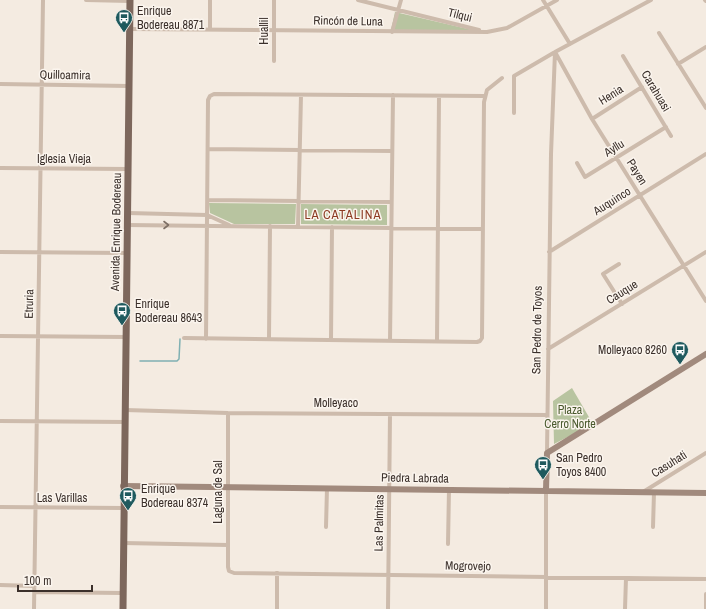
<svg xmlns="http://www.w3.org/2000/svg" width="706" height="609" viewBox="0 0 706 609" font-family="'Archivo Narrow',sans-serif">
<rect width="100%" height="100%" fill="#f4ebe1"/>
<path fill="#b8c4a0" d="M395,12L481,32L391,30Z
M209,203L296,204L295,224H234L210,213Z
M301,204L387,205V225L301,224Z
M572,388L593,424L554,444L553,401Z"/>
<g fill="none" stroke-linecap="round" stroke-linejoin="round">
<path stroke="#7fb0b2" stroke-width="1.5" d="M140,361H177L179,359L180,339"/>
<path stroke="#cdbbac" stroke-width="4" d="M86,0L130,1
M358,0L479,30
M543,0L570,44
M705,0L706,1
M130,29L487,32L507,28L557,0
M210,29V0
M392,32L401,0
M659,33L706,108
M555,52L592,119L706,301
M623,56L671,136
M274,61V0
M678,64L706,47
M0,84L129,86
M514,113V76L555,52L651,0
M592,119L642,87
M208,149L392,151
M577,163L585,177L666,127
M0,168L128,169
M208,200L391,202
M128,213L207,215L229,225
M127,225L483,229
M298,226L301,95
M0,252L127,253
M549,252L706,154
M619,264L603,274L622,304
M0,336L126,337
M184,338L477,342L480,341L482,338L484,102L487,90L502,78
M206,339L208,100L210,96L214,94L485,96
M269,339L270,226
M331,340L332,227
M390,341L393,95
M437,341L439,96
M548,349L706,252
M125,410L228,413L547,415
M228,413V567L229,571L234,573L706,579
M0,421L125,422
M547,453L551,154L555,52
M546,490V609
M643,492L706,453
M0,507L123,508
M326,527L327,488
M653,527L654,492
M123,543L228,545
M448,544L449,489
M0,585L35,586
M35,592L122,593
M34,609L43,0
M277,609V573
M388,609L390,414
M625,609L626,578
M706,609V594"/>
<path stroke="#a18a7d" stroke-width="6" d="M123,486L706,493
M546,490L547,453L706,354"/>
<path stroke="#7d675c" stroke-width="7" d="M123,609L130,0"/>
</g>
<defs><path id="oneway-chevron" d="M-2-3.5L2.5 0L-2 3.5" fill="none" stroke-width="1.6" stroke-linecap="round" stroke-linejoin="round"/></defs>
<use stroke="#7d6f65" href="#oneway-chevron" transform="translate(166 225)"/>
<defs>
<symbol id="bus-pin" viewBox="-11 -11 22 30"><path d="M0 17L-7.5 6A9.5 9.5 0 1 1 7.5 6Z" fill="#1f5a5e" stroke="#fbf5ee"/><path d="M-5-6H5V4H4V6H2V4H-2V6H-4V4H-5ZM-3.5-4V0h7V-4ZM-3.5 1.2v1.5H-2V1.2ZM2 1.2v1.5H3.5V1.2Z" fill="#fff"/></symbol>
</defs>
<g fill-rule="evenodd">
<use href="#bus-pin" x="114" y="8" width="20" height="27"/>
<use href="#bus-pin" x="112" y="301" width="20" height="27"/>
<use href="#bus-pin" x="670" y="340" width="20" height="27"/>
<use href="#bus-pin" x="533" y="455" width="20" height="27"/>
<use href="#bus-pin" x="118" y="486" width="20" height="27"/>
</g>
<g text-anchor="middle" stroke-width="3" stroke-linejoin="round" paint-order="stroke">
<g font-size="12" fill="#3b302b" stroke="#fbf5ee" text-anchor="start">
<text x="137" y="15">Enrique<tspan x="137" dy="14">Bodereau 8871</tspan></text>
<text x="135" y="308">Enrique<tspan x="135" dy="14">Bodereau 8643</tspan></text>
<text x="667" y="354" text-anchor="end">Molleyaco 8260</text>
<text x="556" y="462">San Pedro<tspan x="556" dy="14">Toyos 8400</tspan></text>
<text x="141" y="493">Enrique<tspan x="141" dy="14">Bodereau 8374</tspan></text>
</g>
<g font-size="12" fill="#3b302b" stroke="#fbf5ee">
<text transform="translate(460 15) rotate(14)" y="4">Tilqui</text>
<text transform="translate(348 21) rotate(1)" y="4">Rincón de Luna</text>
<text transform="translate(264 31) rotate(-90)" y="4">Huallil</text>
<text transform="translate(65 75) rotate(1)" y="4">Quilloamira</text>
<text transform="translate(656 91) rotate(59)" y="4">Carahuasi</text>
<text transform="translate(611 95) rotate(-32)" y="4">Henia</text>
<text transform="translate(614 148) rotate(-32)" y="4">Ayllu</text>
<text x="64" y="163">Iglesia Vieja</text>
<text transform="translate(637 172) rotate(58)" y="4">Payen</text>
<text transform="translate(612 201) rotate(-32)" y="4">Auquinco</text>
<text transform="translate(116 232) rotate(-89)" y="4">Avenida Enrique Bodereau</text>
<text transform="translate(622 292) rotate(-32)" y="4">Cauque</text>
<text transform="translate(29 304) rotate(-89)" y="4">Etruria</text>
<text transform="translate(537 330) rotate(-89)" y="4">San Pedro de Toyos</text>
<text x="336" y="407">Molleyaco</text>
<text transform="translate(669 464) rotate(-32)" y="4">Casuhati</text>
<text transform="translate(415 478) rotate(1)" y="4">Piedra Labrada</text>
<text transform="translate(218 492) rotate(-90)" y="4">Laguna de Sal</text>
<text x="62" y="502">Las Varillas</text>
<text transform="translate(379 523) rotate(-89)" y="4">Las Palmitas</text>
<text transform="translate(468 566) rotate(1)" y="4">Mogrovejo</text>
</g>
<g font-size="12" fill="#4a5a2e" stroke="#fbf5ee">
<text x="570" y="414">Plaza<tspan x="570" dy="14">Cerro Norte</tspan></text>
</g>
<g font-size="13" letter-spacing="1" fill="#8c3b22" stroke="#fbf5ee">
<text x="343" y="219">LA CATALINA</text>
</g>
</g>
<path d="M18 585v6h74v-6" fill="none" stroke="#3b302b" stroke-width="2"/>
<text x="24" y="585" font-size="12" fill="#3b302b" stroke="#fbf5ee" stroke-width="3" paint-order="stroke">100 m</text>
</svg>
